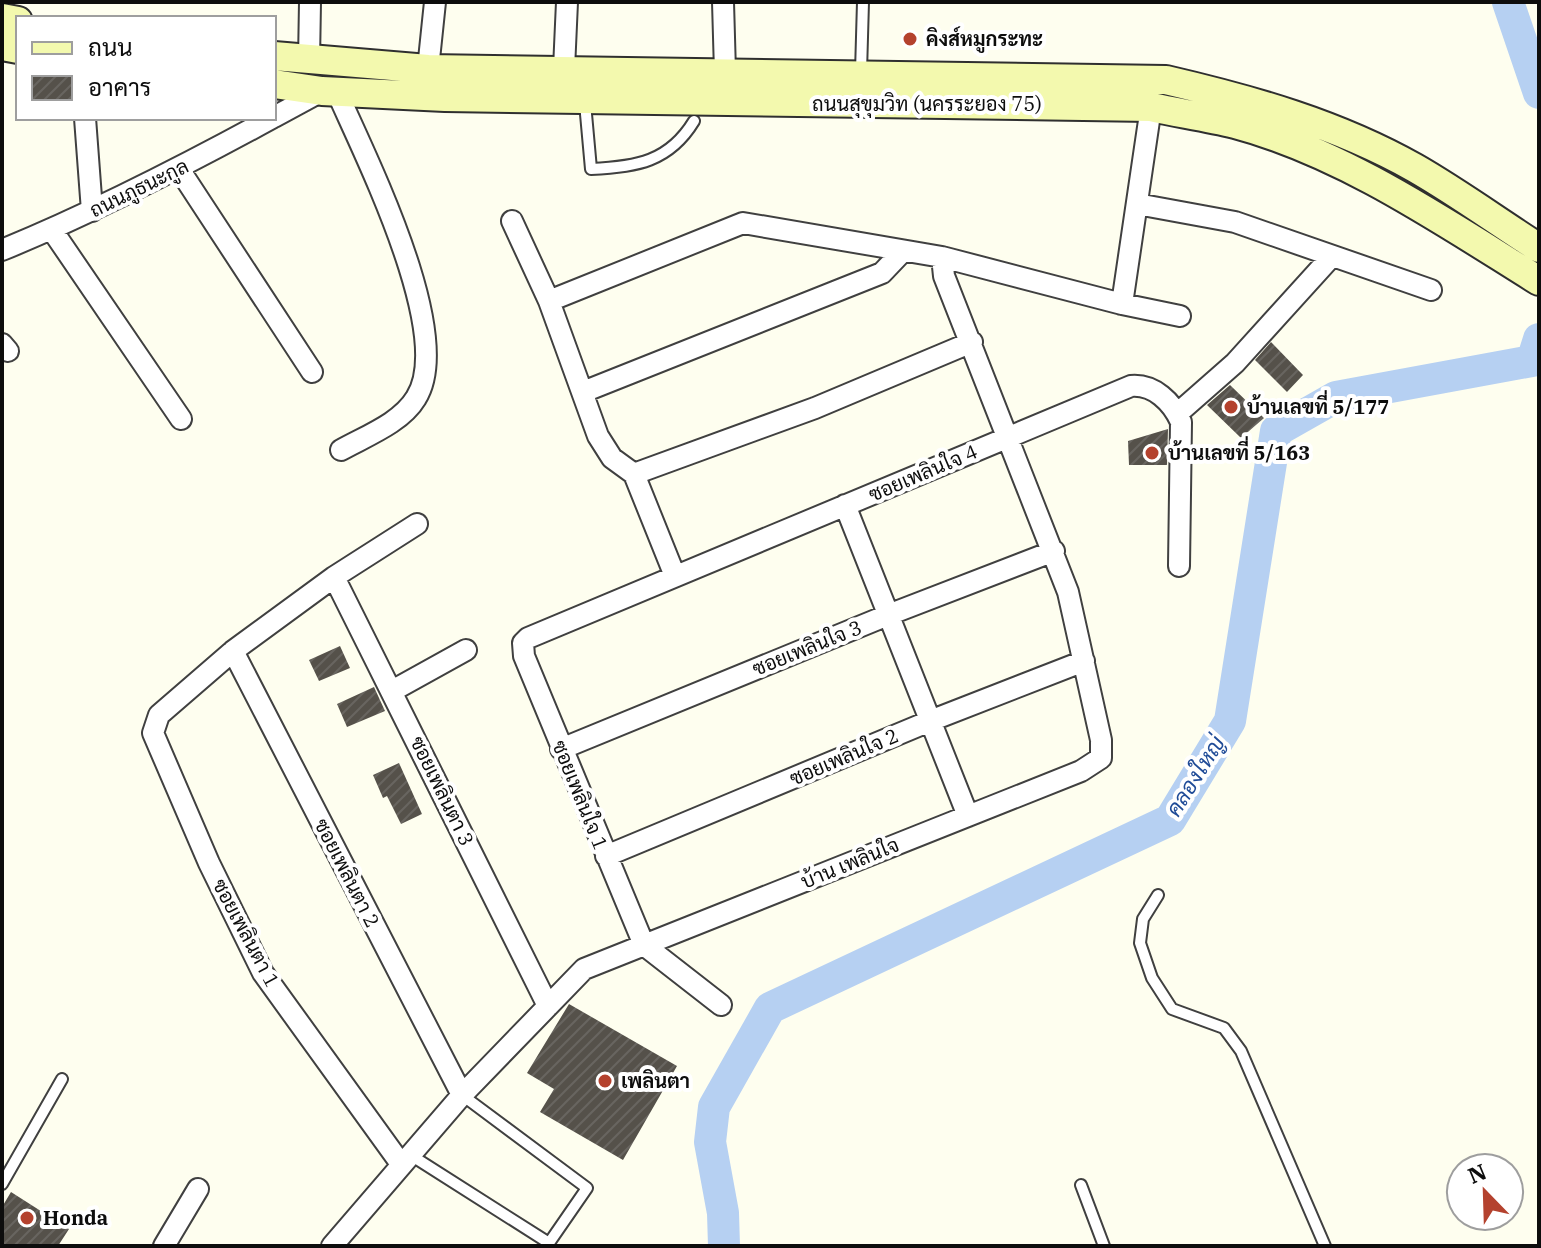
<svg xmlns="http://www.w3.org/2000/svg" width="1541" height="1248" viewBox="0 0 1541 1248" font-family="'IBM Plex Serif',Sarabun,serif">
<defs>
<pattern id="building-hatch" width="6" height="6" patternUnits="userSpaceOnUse" patternTransform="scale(2)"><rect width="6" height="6" fill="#55514a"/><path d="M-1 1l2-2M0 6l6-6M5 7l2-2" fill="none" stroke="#686560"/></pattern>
</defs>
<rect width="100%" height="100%" fill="#fefeef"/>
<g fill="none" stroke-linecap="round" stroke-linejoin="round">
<path stroke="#b6d0f2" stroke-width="32" d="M1508,2L1539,93
M724,1246L723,1213L710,1142L714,1107L770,1008L1170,820L1230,721L1276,431L1336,397L1532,361L1539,339"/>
</g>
<path fill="url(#building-hatch)" d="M1271,342L1303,375L1287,392L1255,360Z
M1230,385L1264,418L1241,438L1207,405Z
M1168,429L1167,465H1129L1128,441Z
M340,646L350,668L319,681L309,660Z
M374,687L385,711L347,727L337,704Z
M399,763L422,814L401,824L387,796L383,798L373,775Z
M569,1004L677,1066L623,1160L540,1112L554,1089L527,1073Z
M11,1192L69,1229L58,1246H2V1207Z"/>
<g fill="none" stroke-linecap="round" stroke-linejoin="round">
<defs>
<path id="lane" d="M861,72L863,2
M585,103L591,169C636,167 669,162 694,121
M1158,895L1143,919L1140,943L1152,978L1172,1009L1224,1028L1241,1051L1325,1246
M409,1154L549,1243L587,1188L462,1095
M2,1184L62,1079
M1081,1185L1104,1246"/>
<path id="street" d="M723,2L725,72
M309,61L310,2
M428,69L435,2
M564,69L567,2
M337,92C365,156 456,335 416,398C401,423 366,436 341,450
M274,117L322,91
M85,118L92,211
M179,169L312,372
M1137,204L1235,222L1431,290
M512,221L549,301L598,436L612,458L634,474L675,576
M52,230L181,419
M2,250C95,212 184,166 272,118
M549,301L743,223L942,257L1122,304L1180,316
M1122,304L1151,107
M2,344L8,351
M583,392L882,273L902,252
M1177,414L1235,363L1332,256
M634,474L815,408L972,342
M845,505L968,816
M334,577L548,1006
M233,651L462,1095
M392,691L466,650
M561,749L888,615L1054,551
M606,856L930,721L1084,661
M721,1005L644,945L524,656L523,643L528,638L1131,386C1154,384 1172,402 1181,422L1179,566
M401,1164L263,973L209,863L153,733L159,715L233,651L334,577L417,524
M164,1246L198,1189
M332,1246L462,1095L584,969L1081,771L1101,758V740L1068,592L944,276L942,257"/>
<path id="secondary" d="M2,18L18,21
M2,46L18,49
M274,56L428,69L1166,80C1252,100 1337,124 1415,168C1457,192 1498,222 1539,248
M274,84L322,91L445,97L1151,107C1178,113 1207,117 1235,124C1344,153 1444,222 1539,281"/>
</defs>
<use href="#lane" stroke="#404040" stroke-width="14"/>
<use href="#street" stroke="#404040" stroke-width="24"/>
<use href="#secondary" stroke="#2f2f2f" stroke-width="32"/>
<use href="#lane" stroke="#fff" stroke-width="10"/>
<use href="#street" stroke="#fff" stroke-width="20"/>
<use href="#secondary" stroke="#f3f9ae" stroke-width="28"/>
</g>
<g fill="#b4422e" stroke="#fff" stroke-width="3">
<circle cx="910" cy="39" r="8"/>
<circle cx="1231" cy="407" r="8"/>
<circle cx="1152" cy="453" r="8"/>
<circle cx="605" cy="1081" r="8"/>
<circle cx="27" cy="1218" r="8"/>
</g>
<g text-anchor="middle" stroke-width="8" stroke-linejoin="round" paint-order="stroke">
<g font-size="20" font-weight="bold" fill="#0d0d0d" stroke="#fff" text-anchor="start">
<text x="926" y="46">คิงส์หมูกระทะ</text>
<text x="1247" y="414">บ้านเลขที่ 5/177</text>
<text x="1168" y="460">บ้านเลขที่ 5/163</text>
<text x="621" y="1088">เพลินตา</text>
<text x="43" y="1225">Honda</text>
</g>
<g font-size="20" fill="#0d0d0d" stroke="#fff">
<text x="927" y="111">ถนนสุขุมวิท (นครระยอง 75)</text>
<text transform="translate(139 188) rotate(-26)" y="7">ถนนภูธนะกูล</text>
<text transform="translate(923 473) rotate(-23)" y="7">ซอยเพลินใจ 4</text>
<text transform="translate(807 648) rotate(-22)" y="7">ซอยเพลินใจ 3</text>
<text transform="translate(844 757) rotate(-23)" y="7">ซอยเพลินใจ 2</text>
<text transform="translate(442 791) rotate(64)" y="7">ซอยเพลินตา 3</text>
<text transform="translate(580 795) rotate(68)" y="7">ซอยเพลินใจ 1</text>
<text transform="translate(850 863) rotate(-22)" y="7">บ้าน เพลินใจ</text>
<text transform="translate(347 873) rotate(63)" y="7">ซอยเพลินตา 2</text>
<text transform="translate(246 933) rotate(62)" y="7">ซอยเพลินตา 1</text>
</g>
<g font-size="22" font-style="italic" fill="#1f4b97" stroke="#fff">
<text transform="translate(1195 776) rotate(-58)" y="8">คลองใหญ่</text>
</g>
</g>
<rect width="1541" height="1248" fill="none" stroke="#0d0d0d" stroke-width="8"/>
<rect x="16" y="16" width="260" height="104" fill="#ffffff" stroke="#9e9e9e" stroke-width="2"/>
<rect x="32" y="42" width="40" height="12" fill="#f3f9ae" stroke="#9e9e9e" stroke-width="2"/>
<text x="88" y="56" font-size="24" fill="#0d0d0d">ถนน</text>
<rect x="32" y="76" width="40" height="24" fill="url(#building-hatch)" stroke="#9e9e9e" stroke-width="2"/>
<text x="88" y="96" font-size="24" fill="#0d0d0d">อาคาร</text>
<g transform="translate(1485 1192) rotate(337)"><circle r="38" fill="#ffffff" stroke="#9e9e9e" stroke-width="2"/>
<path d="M0-6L14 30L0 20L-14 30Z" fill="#b4422e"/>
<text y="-12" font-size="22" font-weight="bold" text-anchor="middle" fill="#0d0d0d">N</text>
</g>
</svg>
